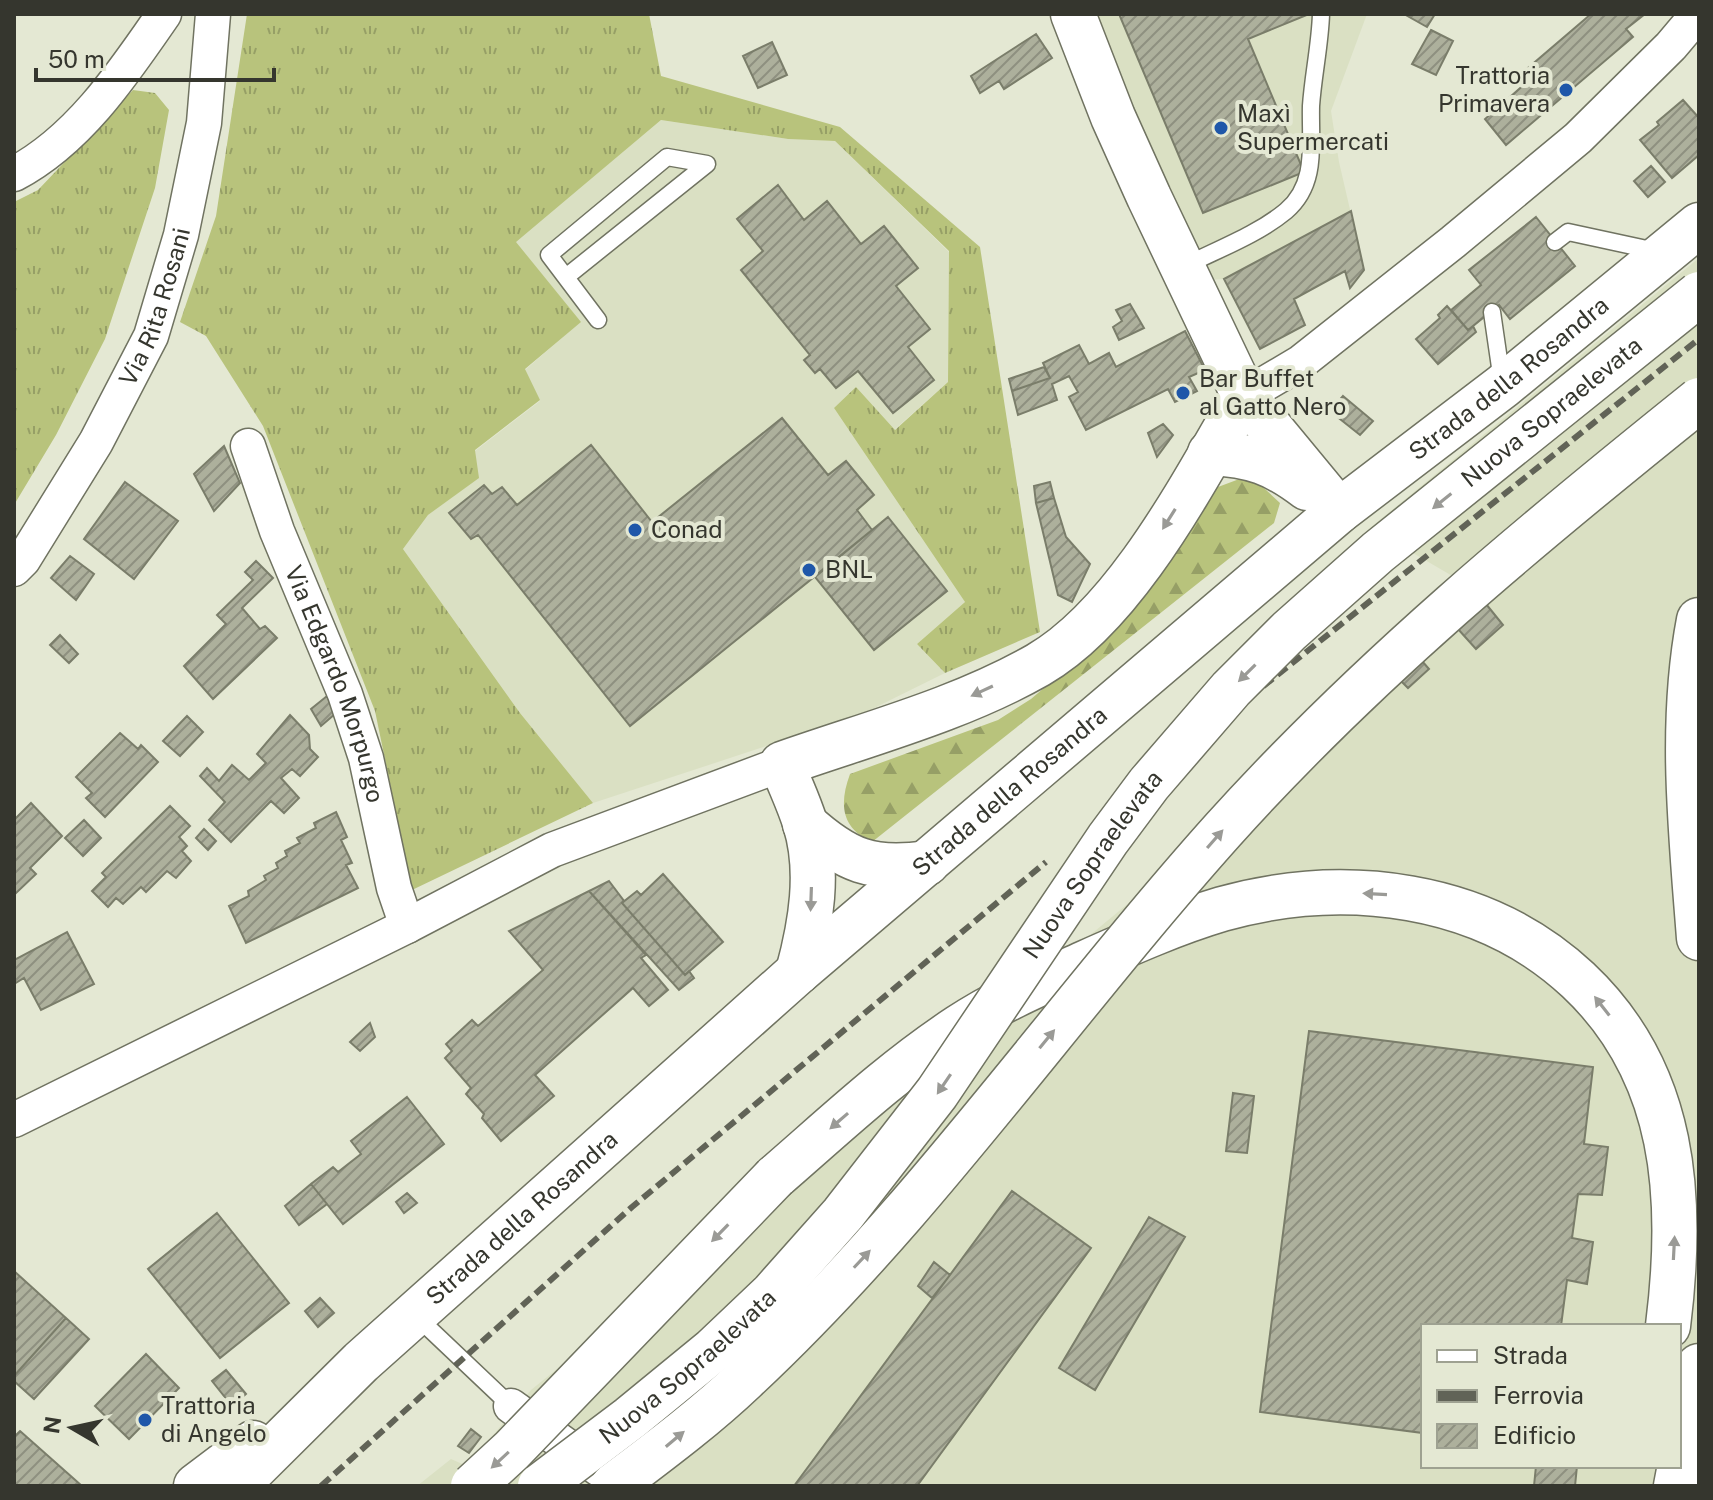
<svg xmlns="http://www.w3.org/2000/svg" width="1713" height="1500" viewBox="0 0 1713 1500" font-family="'Public Sans',sans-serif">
<defs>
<pattern id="grass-tufts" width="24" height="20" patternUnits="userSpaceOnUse" patternTransform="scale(2)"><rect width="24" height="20" fill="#b8c37c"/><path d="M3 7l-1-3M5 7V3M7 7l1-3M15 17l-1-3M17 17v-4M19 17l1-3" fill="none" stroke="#969f66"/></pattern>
<pattern id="forest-firs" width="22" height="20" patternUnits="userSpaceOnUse" patternTransform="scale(2)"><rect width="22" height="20" fill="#b8c37c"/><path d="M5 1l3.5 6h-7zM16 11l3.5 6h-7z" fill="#969f66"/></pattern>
<pattern id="building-hatch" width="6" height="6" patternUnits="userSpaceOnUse" patternTransform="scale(2)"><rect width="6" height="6" fill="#adb09c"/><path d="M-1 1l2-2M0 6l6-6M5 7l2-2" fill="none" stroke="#8e9080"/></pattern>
</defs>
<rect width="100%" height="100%" fill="#e4e8d3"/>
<path fill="#dae0c3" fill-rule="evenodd" d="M1094,14H1367L1331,111L1339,162L1364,270L1350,288L1345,271L1294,299L1305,325L1260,349L1224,279L1207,280L1195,261Z
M661,120L788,139L835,141L949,252L948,382L894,430L834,408L965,602L917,644L945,673L858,716L593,803L520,713L403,549L428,515L478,478L475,451L540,401L525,370L580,322L515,242Z
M1699,258V1486H417L451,1459L467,1466L531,1390L936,1063L1136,897L1485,595L1370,528ZM1423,1326H1679V1466H1423Z"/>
<path fill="url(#grass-tufts)" d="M247,14H649L661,76L840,127L980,247L1040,632L945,673L917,644L965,602L834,408L856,387L895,430L948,382L949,251L835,141L788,139L661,120L516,242L581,322L525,369L540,400L475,450L479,478L428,515L403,549L520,713L593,803L412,890L375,711L263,426L206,336L180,322L216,216Z
M133,90L155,93L169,110L155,188L105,339L56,435L14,505V202L38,190Z"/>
<path fill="url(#forest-firs)" d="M1250,475L1280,503L1274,523L872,842C841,828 839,804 850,774L998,720L1031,699L1119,624L1218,487Z"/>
<path fill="url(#building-hatch)" stroke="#7a7d6a" stroke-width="2" d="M1119,14H1309L1248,39L1304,172L1203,213Z
M1404,14H1435L1427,27Z
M1591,14H1645L1626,29L1633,37L1506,145L1485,119L1527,82L1521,74Z
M1431,30L1453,41L1436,75L1412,64Z
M1036,34L1052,58L1004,89L999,81L980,93L971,76Z
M772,42L787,75L758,88L743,56Z
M1683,100L1699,118V155L1672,178L1640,140L1659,125L1657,122Z
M1651,166L1665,182L1648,197L1634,181Z
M778,185L804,220L827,201L861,244L884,226L918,268L896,286L930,329L908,347L934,380L893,413L858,371L836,388L820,369L815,373L804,360L810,355L741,270L763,251L737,219Z
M1351,211L1364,270L1350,288L1345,271L1294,299L1305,325L1260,349L1224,279Z
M1536,217L1575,266L1510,319L1499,305L1468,330L1451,310L1481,285L1469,270Z
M1130,304L1144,328L1119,340L1113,327L1122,321L1116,310Z
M1447,306L1468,330L1473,326L1476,332L1438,364L1416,339L1440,318L1438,315Z
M1185,331L1205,370L1189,377L1197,391L1175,402L1168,389L1086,430L1069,397L1078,392L1069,376L1052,384L1057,400L1018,415L1012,391L1050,378L1043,363L1079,345L1089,364L1109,353L1116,367Z
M1044,367L1050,378L1012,391L1009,379Z
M1343,396L1373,421L1360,435L1330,411Z
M782,418L828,475L846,461L874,495L857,510L872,530L630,726L478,535L471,539L449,513L484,485L492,494L502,487L517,505L591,445L652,522Z
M1163,424L1173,435L1157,457L1148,433Z
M224,446L240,483L214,511L194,474Z
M125,482L178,521L134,579L84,539Z
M1050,482L1054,498L1036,503L1034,486Z
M1054,498L1066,537L1090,564L1072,602L1058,595L1036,503Z
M888,517L947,591L874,650L815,577Z
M70,556L94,574L76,600L51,578Z
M256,561L273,578L242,608L260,629L265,626L277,638L213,699L184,666L226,624L217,615L253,580L245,572Z
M1486,604L1503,625L1476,649L1458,629Z
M60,635L78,654L69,663L50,645Z
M1422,661L1429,669L1408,688L1400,680Z
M327,696L335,714L321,726L311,709Z
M290,715L309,735L310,749L318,757L300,776L292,769L281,778L299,798L284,813L271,801L231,842L209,820L225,802L200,776L207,768L219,781L232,765L249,780L266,763L257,754Z
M187,716L203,732L180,756L163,741Z
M120,733L138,749L141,745L158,762L105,817L86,798L92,793L76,777Z
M31,803L62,836L30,868L36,874L14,895V820Z
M170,806L190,826L179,837L187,846L182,851L191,861L176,878L167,871L146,892L141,887L123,904L116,898L108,907L92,891L106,877L102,873Z
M336,812L347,837L341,840L352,863L346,865L358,888L246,943L229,906L249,896L248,891L266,880L264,876L278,868L276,863L287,856L285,851L300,843L297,838L316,828L314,823Z
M84,820L101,838L83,856L65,838Z
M204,829L216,841L208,850L196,838Z
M663,874L723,942L685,975L622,903L637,891L641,895Z
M609,881L624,901L622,903L685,975L689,971L694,978L679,990L589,891Z
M589,891L646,955L641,958L668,990L649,1006L633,988L535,1075L554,1096L501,1141L482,1118L484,1114L466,1094L471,1088L445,1058L452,1051L446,1044L472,1020L478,1026L543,970L509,931Z
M67,932L94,984L41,1010L24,978L14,984V960Z
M370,1023L375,1037L360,1051L350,1042Z
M1309,1031L1593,1067L1584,1144L1608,1147L1602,1195L1578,1194L1572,1238L1593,1242L1587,1284L1567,1280L1561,1326H1423V1433L1260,1412Z
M1233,1093L1254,1096L1247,1153L1226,1151Z
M407,1097L444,1144L343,1224L311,1184L333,1167L338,1172L361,1154L351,1141Z
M311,1184L327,1204L299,1225L285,1206Z
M1012,1191L1091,1248L917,1486H794Z
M407,1193L417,1203L404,1213L396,1202Z
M217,1213L289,1303L220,1358L148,1269Z
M1149,1217L1185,1237L1095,1390L1059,1368Z
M934,1262L950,1275L932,1298L918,1286Z
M14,1271L66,1318L14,1376Z
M320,1298L334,1313L318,1327L305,1311Z
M66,1318L89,1339L34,1399L14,1381V1376Z
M146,1354L179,1388L129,1439L95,1406Z
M226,1370L246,1394L232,1406L212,1381Z
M471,1429L481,1437L469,1453L458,1446Z
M20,1431L82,1486H14V1437Z
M1536,1466H1577L1575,1486H1534Z"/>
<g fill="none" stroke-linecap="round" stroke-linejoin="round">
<defs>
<path id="lane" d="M1555,242L1568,232L1656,251
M1183,267C1216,250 1257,235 1286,211C1318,184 1310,143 1311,106C1313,76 1320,45 1321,14
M566,277L707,164L667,157L549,255L598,320
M1492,312L1502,381
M416,1316L511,1406"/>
<g id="street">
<path d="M14,174C79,140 124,72 164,14"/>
<path d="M1244,396L1300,363L1453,242L1578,138L1671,46L1698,14"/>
<path id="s1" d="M248,446L277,531L345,694L366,758L394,888L407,926"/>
<path id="s2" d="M14,569L23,560L96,442L151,336L181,235L204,123L213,14"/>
<path d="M14,1120L407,926L552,850L782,764"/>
<path d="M511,1406L599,1469"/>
</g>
<g id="secondary">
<path d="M1073,14L1113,117L1149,197L1244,396L1339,511"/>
<path d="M1210,453C1252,455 1274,463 1307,488"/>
<path d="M805,824C846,861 872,871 927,863"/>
<path d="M798,972C811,924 820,871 805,823C799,803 789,783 782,764C867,734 959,710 1038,665C1126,614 1193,483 1244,396"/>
<path d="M196,1486L253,1443"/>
<path id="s3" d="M236,1486L361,1362L798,972L1339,511L1503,386L1699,225"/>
</g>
<path id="highway" d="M1699,620C1679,725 1691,833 1699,938
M775,1177C834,1126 892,1071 959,1027C998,1001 1043,982 1085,963C1130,943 1175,923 1222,909C1344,875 1483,891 1578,980C1677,1073 1684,1199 1668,1326
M1676,1486L1699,1366"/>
</defs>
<use href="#lane" stroke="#707361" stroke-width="19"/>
<use href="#street" stroke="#707361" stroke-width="37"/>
<use href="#secondary" stroke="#707361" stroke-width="47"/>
<use href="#highway" stroke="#707361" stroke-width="47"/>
<use href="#lane" stroke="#fff" stroke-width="16"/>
<use href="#street" stroke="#fff" stroke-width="34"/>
<use href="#secondary" stroke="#fff" stroke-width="44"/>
<use href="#highway" stroke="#fff" stroke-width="44"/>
<path stroke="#616357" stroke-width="6" stroke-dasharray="12 6" stroke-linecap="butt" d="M1207,731L1699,339
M321,1486L632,1207L1046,862"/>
<defs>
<g id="highway-bridge">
<path d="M473,1486L512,1450L775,1177"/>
<path id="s4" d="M540,1486L630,1418L713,1350L772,1294L843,1214L937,1093L1108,839L1149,784L1231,689L1289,631L1378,552L1699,294"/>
<path d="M613,1486C658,1452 704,1418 745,1379C923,1213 1061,1011 1223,830C1366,671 1532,534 1699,400"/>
</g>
</defs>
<use href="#highway-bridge" stroke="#707361" stroke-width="47" stroke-linecap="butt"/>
<use href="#highway-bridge" stroke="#fff" stroke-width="44"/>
</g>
<defs><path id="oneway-solid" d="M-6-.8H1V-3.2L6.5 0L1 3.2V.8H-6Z" transform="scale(2)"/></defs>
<g fill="#9a9a96">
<use href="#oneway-solid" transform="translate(1442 501) rotate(141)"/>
<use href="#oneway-solid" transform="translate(1169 519) rotate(122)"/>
<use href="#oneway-solid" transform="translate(1247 673) rotate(135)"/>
<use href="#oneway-solid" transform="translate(982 691) rotate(155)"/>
<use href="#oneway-solid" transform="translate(1215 839) rotate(-49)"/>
<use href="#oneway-solid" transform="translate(1375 894) rotate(-177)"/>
<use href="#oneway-solid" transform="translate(811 899) rotate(92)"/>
<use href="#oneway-solid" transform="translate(1602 1006) rotate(-128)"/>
<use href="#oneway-solid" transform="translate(1047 1039) rotate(-51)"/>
<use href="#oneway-solid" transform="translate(944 1084) rotate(124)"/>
<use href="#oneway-solid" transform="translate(839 1121) rotate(139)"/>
<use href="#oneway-solid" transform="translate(720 1233) rotate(134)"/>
<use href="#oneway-solid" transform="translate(1674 1248) rotate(-87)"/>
<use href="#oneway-solid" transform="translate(862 1259) rotate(-47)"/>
<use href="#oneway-solid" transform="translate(675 1439) rotate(-40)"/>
<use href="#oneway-solid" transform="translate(500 1460) rotate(137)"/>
</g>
<g fill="#1f57a9" stroke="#e4e8d3" stroke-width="3">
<circle cx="1566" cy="90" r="8"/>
<circle cx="1221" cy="128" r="8"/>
<circle cx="1183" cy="393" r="8"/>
<circle cx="635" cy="530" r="8"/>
<circle cx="809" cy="570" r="8"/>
<circle cx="145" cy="1420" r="8"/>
</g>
<g text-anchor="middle" stroke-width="8" stroke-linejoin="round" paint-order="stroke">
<g font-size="24" fill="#35362e" stroke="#e4e8d3" text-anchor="start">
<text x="1550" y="84" text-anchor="end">Trattoria<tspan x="1550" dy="28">Primavera</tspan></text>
<text x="1237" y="122">Maxì<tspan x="1237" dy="28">Supermercati</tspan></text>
<text x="1199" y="387">Bar Buffet<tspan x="1199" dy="28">al Gatto Nero</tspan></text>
<text x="651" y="538">Conad</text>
<text x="825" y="578">BNL</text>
<text x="161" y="1414">Trattoria<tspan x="161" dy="28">di Angelo</tspan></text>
</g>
<g font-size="24" fill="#35362e" stroke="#e4e8d3">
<text dy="8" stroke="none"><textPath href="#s2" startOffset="300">Via Rita Rosani</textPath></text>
<text dy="8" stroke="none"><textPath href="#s3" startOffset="1688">Strada della Rosandra</textPath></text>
<text dy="8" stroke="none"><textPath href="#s4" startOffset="1486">Nuova Sopraelevata</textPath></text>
<text dy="8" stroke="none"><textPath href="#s1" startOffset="254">Via Edgardo Morpurgo</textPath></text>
<text dy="8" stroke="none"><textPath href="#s3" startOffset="1040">Strada della Rosandra</textPath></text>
<text dy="8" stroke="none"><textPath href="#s4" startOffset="838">Nuova Sopraelevata</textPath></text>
<text dy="8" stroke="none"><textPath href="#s3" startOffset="392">Strada della Rosandra</textPath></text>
<text dy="8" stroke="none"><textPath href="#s4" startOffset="190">Nuova Sopraelevata</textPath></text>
</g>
</g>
<rect width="1713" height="1500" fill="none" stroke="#35362e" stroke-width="32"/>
<rect x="1421" y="1324" width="260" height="144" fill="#e4e8d3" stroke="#9ea191" stroke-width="2"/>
<rect x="1437" y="1350" width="40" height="12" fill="#ffffff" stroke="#9ea191" stroke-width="2"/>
<text x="1493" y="1364" font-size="24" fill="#35362e">Strada</text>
<rect x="1437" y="1390" width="40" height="12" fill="#616357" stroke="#9ea191" stroke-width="2"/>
<text x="1493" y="1404" font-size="24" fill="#35362e">Ferrovia</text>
<rect x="1437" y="1424" width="40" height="24" fill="url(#building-hatch)" stroke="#9ea191" stroke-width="2"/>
<text x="1493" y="1444" font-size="24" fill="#35362e">Edificio</text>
<g transform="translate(72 1428) rotate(279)" stroke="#e4e8d3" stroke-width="6" paint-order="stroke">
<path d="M0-6L14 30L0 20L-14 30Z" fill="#35362e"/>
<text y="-12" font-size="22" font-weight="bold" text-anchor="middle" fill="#35362e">N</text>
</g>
<path d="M36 68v12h238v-12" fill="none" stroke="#35362e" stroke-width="4"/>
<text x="48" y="68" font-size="24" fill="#35362e" stroke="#e4e8d3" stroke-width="6" paint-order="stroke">50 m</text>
</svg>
